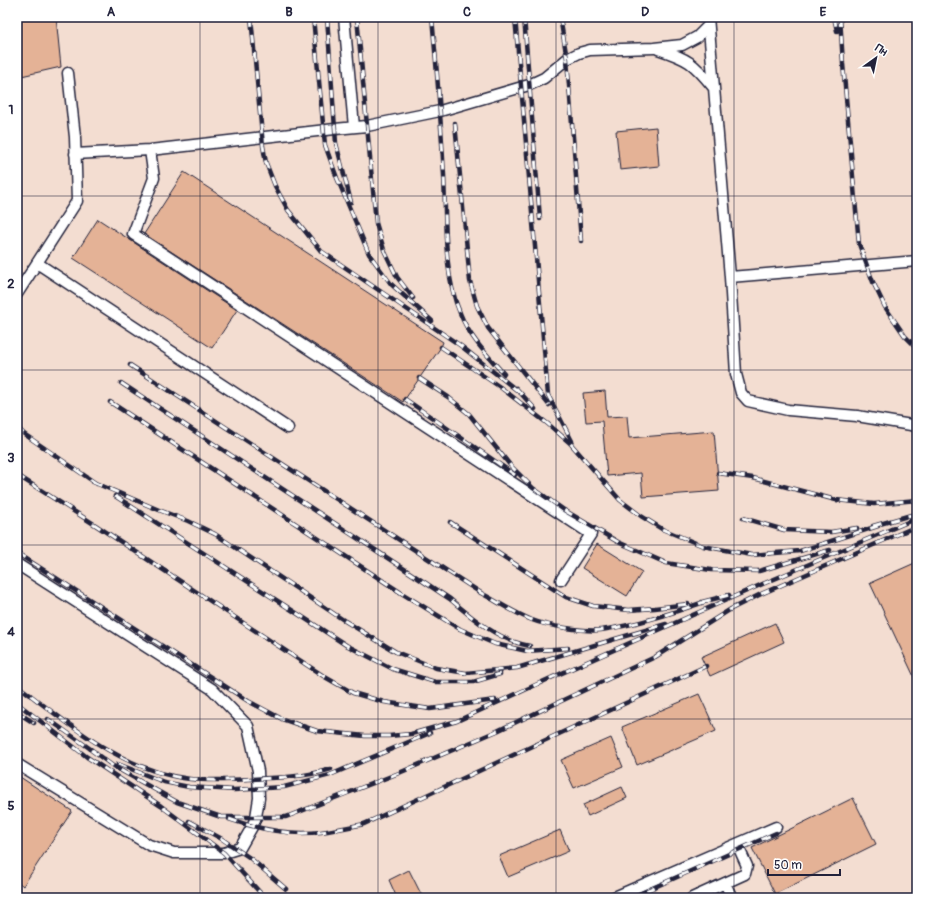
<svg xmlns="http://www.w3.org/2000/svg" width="934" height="915" viewBox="0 0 934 915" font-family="Pangolin,sans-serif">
<rect width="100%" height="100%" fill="#faf0ea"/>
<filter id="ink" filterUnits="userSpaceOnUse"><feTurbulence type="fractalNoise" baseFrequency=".025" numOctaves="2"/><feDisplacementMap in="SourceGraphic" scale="8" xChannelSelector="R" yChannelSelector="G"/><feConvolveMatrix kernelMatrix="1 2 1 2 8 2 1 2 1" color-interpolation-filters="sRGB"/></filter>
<g filter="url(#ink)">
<path fill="#f3ddd1" d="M17,17H917V898H17Z"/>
<path fill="#e4b296" stroke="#22223b" d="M17,17H56L61,67L17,77Z
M656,127L659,166L620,170L616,131Z
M184,172L443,342L441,347L403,402L144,234Z
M98,219L237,310L212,348L73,258Z
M605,391L607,417L627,416L629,438L714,431L719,491L643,497L641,473L607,476L602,421L586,422L583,393Z
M597,544L642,572L627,596L582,568Z
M917,562V683L870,583Z
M775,623L784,642L710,676L701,657Z
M699,694L716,731L637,765L622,727Z
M611,738L623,767L574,788L561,760Z
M17,775L72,811L23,886L17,881Z
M622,787L627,798L588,816L583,805Z
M853,798L876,844L775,894L752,848Z
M560,830L569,851L508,877L499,856Z
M409,870L423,898H397L389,880Z"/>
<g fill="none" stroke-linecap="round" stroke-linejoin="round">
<defs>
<path id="minor" d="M344,17L354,127
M708,17L730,277L736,374L741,393L748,401L788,410L857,416L917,426
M658,49C688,59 693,62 713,87
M150,150L154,178L133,234L591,534L561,580
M75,154L150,150L335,129L367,126L440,111L529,85L544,78L567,59L579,53L590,50L654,48L682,45L697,37L708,26
M37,263L288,428
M730,277L917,261
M17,294L77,201L75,137L68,73
M17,564L212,689L248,726L258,771L259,798L256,817L252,827L240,848L224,853H174L149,845L17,764
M725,883L732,898
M612,898L776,827
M692,898L745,874L747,866L737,844"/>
</defs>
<use href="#minor" stroke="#22223b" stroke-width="13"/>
<use href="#minor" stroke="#fff" stroke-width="10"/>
<defs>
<path id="rail" d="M251,17L263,146L266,163L275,186L288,210L321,251L461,346L519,392
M313,17L325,145L337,178L369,254L391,284L432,321
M327,17L336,143L351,202
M357,17L376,223L384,250L397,277L413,298
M432,17C437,70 441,122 444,175C446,218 443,274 460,313C469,337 488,356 504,374
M515,17L548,395L572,441
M524,17L540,219
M560,17L567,59L581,241
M834,17L837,31
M840,17L843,64L859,244L873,282L885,307L905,336L917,348
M455,123L470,281L477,306L488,328L549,405
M441,347L500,387L548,424L570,443L620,500L641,516L662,529L703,546L752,555L800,551L878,526
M130,365L481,593C498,602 514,613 532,620C547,626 585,632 601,630C637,625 672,613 707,601
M419,378L448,397L469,414L510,465L533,488L564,510L618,542L666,563L711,570L759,571L830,550
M121,383L450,599C473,619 500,641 530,646
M516,388L535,409
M405,399L515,475
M110,402L403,594L460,629L495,644L527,651L568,648
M17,427L24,434L97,484
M718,473L753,478L836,500L874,504L917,500
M17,475L97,526L325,677L353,693L384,702L430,709L495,700
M93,482L159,510L188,521L215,534L345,621L396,652L436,668L466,673L517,668L666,624
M115,496L346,645L393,669L435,682H473L500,674
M743,518L784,530L831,532L857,528
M450,522L566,597L593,606L629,610L655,608L688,604
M873,526L911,515
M17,553L248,701L282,719L317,731L365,736H389L411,734L457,721L553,677L758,586L917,518
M702,602L729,595
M17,685C69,724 122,771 190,779C210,781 231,780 251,779C277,778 306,777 331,769
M17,703L87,757L161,806L224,853L265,898
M17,712L34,723
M48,719L95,752
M91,750L113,766L177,802L221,817H286L399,773L497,731L655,657L731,609L761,594L917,526
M118,764L164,782L189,787L234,790L284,787L330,775L430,733
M229,819C258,829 290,836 321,832C335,830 349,827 364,824L706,666
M189,821L222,839L250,858L286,889
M630,898L776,833"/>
</defs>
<use href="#rail" stroke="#22223b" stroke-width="4.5"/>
<use href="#rail" stroke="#fff" stroke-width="3" stroke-dasharray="9" stroke-linecap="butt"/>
</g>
</g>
<path fill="none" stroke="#22223b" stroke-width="1" stroke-opacity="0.55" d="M200,17V898M378,17V898M556,17V898M734,17V898M17,196H917M17,370H917M17,545H917M17,719H917"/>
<rect width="934" height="915" fill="none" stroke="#fff" stroke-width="44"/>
<g transform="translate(876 58) rotate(33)" stroke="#ffffff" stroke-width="3" paint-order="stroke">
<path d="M0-3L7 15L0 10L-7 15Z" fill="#22223b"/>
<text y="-6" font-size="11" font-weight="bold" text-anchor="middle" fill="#22223b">Пн</text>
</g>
<path d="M768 869v6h72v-6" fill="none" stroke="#22223b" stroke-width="2"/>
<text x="774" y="869" font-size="12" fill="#22223b" stroke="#ffffff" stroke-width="3" paint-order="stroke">50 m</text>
<rect x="22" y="22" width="890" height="871" fill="none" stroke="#22223b" stroke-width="1.5"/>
<g font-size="13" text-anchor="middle" font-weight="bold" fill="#22223b">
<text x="111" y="16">A</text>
<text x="289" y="16">B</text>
<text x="467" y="16">C</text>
<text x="645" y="16">D</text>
<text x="823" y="16">E</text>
<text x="11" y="114">1</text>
<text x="11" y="288">2</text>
<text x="11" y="462">3</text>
<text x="11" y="636">4</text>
<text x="11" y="810">5</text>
</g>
</svg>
